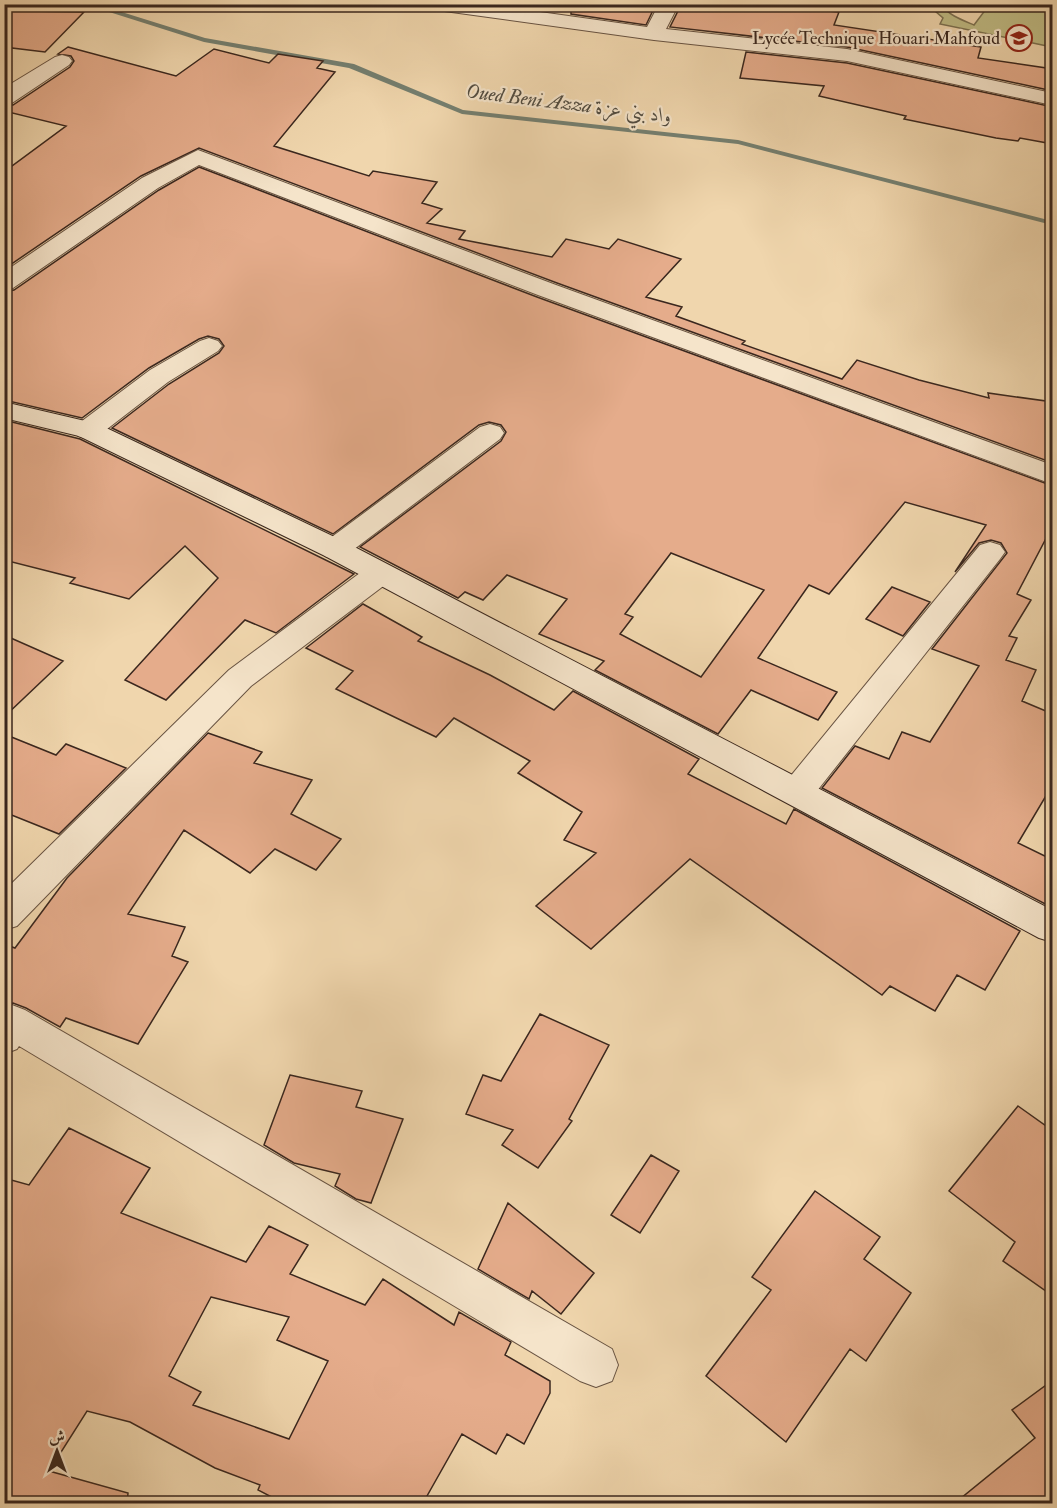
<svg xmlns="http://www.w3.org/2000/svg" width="1057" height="1508" viewBox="0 0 1057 1508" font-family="'IM FELL Double Pica',Amiri,serif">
<rect width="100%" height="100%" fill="#f0d6ad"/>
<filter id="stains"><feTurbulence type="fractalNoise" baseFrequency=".00333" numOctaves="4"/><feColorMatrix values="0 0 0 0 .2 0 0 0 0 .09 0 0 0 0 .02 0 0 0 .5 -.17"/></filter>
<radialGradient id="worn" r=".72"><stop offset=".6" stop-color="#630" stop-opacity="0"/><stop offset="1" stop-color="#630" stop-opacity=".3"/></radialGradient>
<path fill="#c0bc85" stroke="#7d7252" stroke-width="1.5" d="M928,5H942C948,15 962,20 974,25L989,5H1052V47L940,24L943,18Z"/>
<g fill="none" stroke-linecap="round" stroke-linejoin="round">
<path fill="#747f70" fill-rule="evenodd" d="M84,4H96L205,38L354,64L463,110L738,140L1052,221V225L738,144L462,114L349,68L204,42Z"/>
</g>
<path fill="#e5ac8b" stroke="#3a271e" stroke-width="1.5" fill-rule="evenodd" d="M571,4H656L646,25L571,14Z
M711,4H719L723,10H744L748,4L780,7L781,4H831L829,11L839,12L834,25L981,47L978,58L1053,69V91L847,47L670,27L681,5L710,8Z
M4,10L23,11L84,12L45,52L4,47Z
M68,47L176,76L214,49L269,63L278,54L323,61L317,68L335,72L274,146L369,176L373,171L437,182L422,203L442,209L427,223L465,231L459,239L552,257L566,239L609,249L618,239L681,259L646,297L682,307L676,316L745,341L742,344L842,379L857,360L919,380L989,398L988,393L1053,402V463L557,283L199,148L141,176L4,269V172L66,126L4,111V106L13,105L70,67L74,61L71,56L58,54Z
M746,52L847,63L1053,107V144L1020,138L1018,141L996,138L904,119L906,116L819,96L824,86L740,78Z
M199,167L537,297L1053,486V525L1017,594L1031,600L1009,636L1017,638L1006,660L1036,670L1022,701L1053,714V784L1018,843L1053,860V908L822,788L855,746L889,759L902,732L930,742L979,666L932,649L1007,553L1001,543L991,540L979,543L955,572L986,525L905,502L829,594L809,585L758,658L837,692L818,720L751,690L718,734L595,670L604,661L539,634L567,599L507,575L483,600L465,592L458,598L360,547L501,441L506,432L501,425L489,422L479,425L333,534L112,428L169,384L219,353L224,346L219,339L208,336L199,339L149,368L82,418L4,400V292L14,290L159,190ZM671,553L764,590L701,677L620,634L633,617L625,614Z
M4,420L80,439L354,574L276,633L245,620L166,700L125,680L218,578L185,546L129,599L70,583L75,578L4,560Z
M892,587L930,602L903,636L866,619Z
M363,604L422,637L418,641L490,675L554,710L573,691L699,759L688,774L786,824L794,809L1020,931L985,990L957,975L935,1011L890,986L882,995L690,859L591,949L536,906L596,853L564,840L582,812L518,773L530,761L454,718L436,737L336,689L353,671L306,648Z
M4,635L63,661L4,717Z
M208,733L262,752L254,763L312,780L291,814L341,839L316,870L275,849L250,873L184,830L128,914L185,927L172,956L188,962L138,1044L66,1018L60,1027L26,1008L13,1003L4,1005V944L15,948L67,878Z
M4,734L56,755L66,744L126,768L59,834L4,812Z
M540,1014L609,1045L569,1119L572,1121L538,1168L502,1145L513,1130L466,1114L483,1075L501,1081Z
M290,1075L362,1091L356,1107L403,1119L371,1203L356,1199L335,1186L340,1174L294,1163L264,1145Z
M1018,1106L1053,1131V1296L1003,1261L1015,1242L949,1191Z
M69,1128L150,1168L121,1213L246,1262L269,1226L308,1245L290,1274L365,1305L383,1279L454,1325L459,1312L511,1342L505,1355L550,1381V1393L524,1444L507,1434L496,1454L462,1434L423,1503H283L258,1490L260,1485L215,1468L130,1422L87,1411L49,1471L128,1493L127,1503H4V1178L29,1185ZM211,1297L289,1317L277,1340L328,1361L289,1439L193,1405L201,1392L169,1376Z
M651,1155L679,1171L640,1233L611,1215Z
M815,1191L880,1237L864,1259L911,1293L866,1361L850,1349L786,1442L706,1376L771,1290L752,1277Z
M508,1203L594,1273L561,1314L532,1291L529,1299L478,1269Z
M1053,1380V1503H955L1035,1438L1012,1410Z"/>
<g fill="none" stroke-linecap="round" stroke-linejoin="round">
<defs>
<path id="street" d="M428,4H483L647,27L659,4H679L666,29L847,49L1052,93V105L847,61L654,40L437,10L430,8Z
M721,4H746L744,8H723Z
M62,55L69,57L72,61L69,65L12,103L4,104V88L55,57Z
M198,150L556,285L1052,465V484L538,295L199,165L158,188L13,288L4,290V272L142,178Z
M209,338L218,341L222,346L218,351L168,382L98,436L88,439L78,436L74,430L78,424L150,370L200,341Z
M490,424L500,427L504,433L500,439L345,556L335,559L325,556L320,549L325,542L480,427Z
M990,542L1000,545L1005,552L1000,559L809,801L797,805L785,801L780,792L785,783L980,545Z
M379,564L390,567L394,574L390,581L251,686L17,926L4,930V891L229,670L368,567Z
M12,1005L25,1010L612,1349L618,1365L612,1381L596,1387L580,1381L19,1046L17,1049L4,1054V1008Z"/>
<path id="secondary" d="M4,402L98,424L345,542L1052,910V942L1039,938L325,556L79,436L4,418Z"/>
</defs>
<use href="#street" stroke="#685342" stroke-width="2"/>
<use href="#secondary" stroke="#3a271e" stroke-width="2"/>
<use href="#street" fill="#f5e4ca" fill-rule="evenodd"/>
<use href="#secondary" fill="#f5e4ca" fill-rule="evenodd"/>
</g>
<defs>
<symbol id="school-ring" viewBox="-11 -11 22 22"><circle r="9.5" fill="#f5e4ca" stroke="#8f2418" stroke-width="1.5"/><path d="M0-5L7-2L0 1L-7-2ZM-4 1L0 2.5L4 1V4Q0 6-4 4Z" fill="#8f2418"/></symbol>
</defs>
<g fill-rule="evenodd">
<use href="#school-ring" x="1004" y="23" width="30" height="30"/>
</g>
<g text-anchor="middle" stroke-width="4.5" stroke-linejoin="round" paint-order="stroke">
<g font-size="18" fill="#3a271e" stroke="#f5e4ca" text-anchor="end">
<text x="1000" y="44">Lycée Technique Houari Mahfoud</text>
</g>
<g font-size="20" font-style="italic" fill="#524c40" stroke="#f5e4ca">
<text transform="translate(569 103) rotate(7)" y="7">Oued Beni Azza واد بني عزة</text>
</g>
</g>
<rect width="1057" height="1508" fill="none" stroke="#f0d6ad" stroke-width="24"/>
<rect x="6" y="6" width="1045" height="1496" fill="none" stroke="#3a271e" stroke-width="3"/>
<rect x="12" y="12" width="1033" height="1484" fill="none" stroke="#3a271e" stroke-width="1.5"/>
<g transform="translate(57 1451)" stroke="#f5e4ca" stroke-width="4.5" paint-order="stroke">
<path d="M0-4.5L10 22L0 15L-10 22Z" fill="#3a271e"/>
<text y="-9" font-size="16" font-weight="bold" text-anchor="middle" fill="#3a271e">ش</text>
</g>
<rect width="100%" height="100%" filter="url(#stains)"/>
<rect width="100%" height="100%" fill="url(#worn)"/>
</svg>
